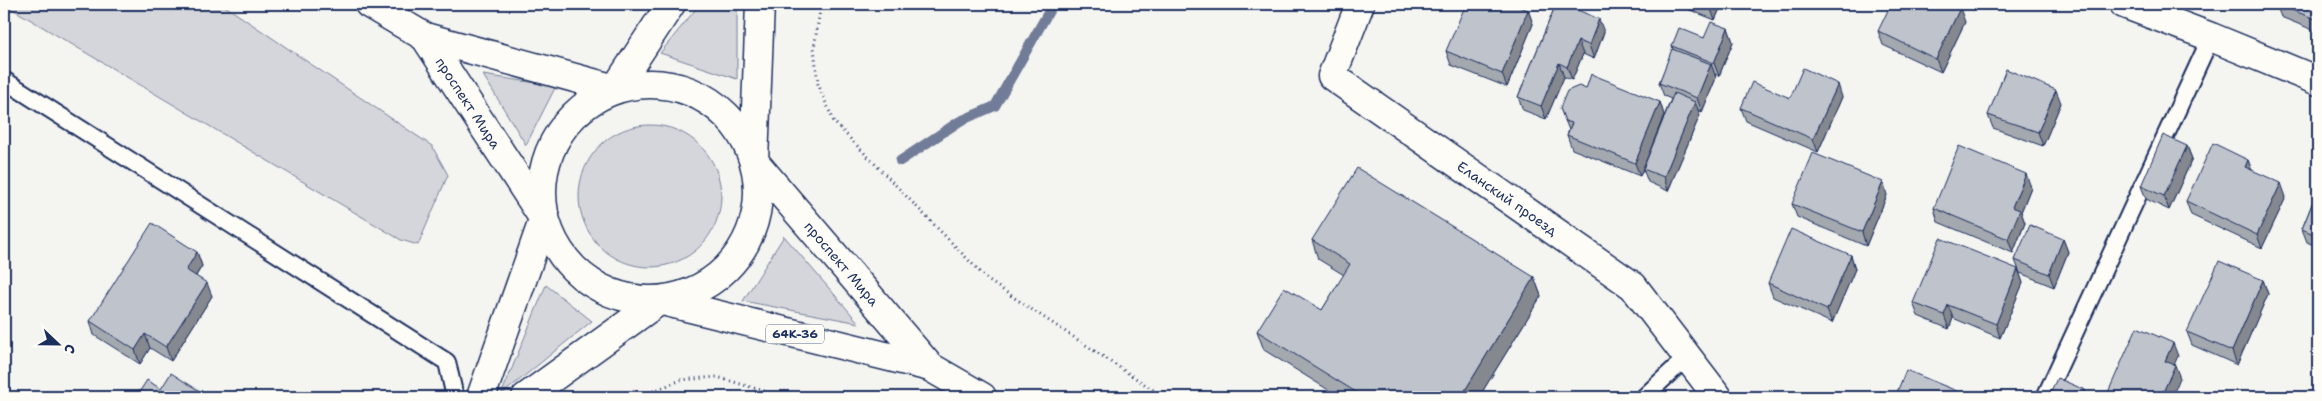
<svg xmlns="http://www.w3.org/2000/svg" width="2322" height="401" viewBox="0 0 2322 401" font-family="'Shantell Sans',sans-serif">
<rect width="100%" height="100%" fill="#f4f4f1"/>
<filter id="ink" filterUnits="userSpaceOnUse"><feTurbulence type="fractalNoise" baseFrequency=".02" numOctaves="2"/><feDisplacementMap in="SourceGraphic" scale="10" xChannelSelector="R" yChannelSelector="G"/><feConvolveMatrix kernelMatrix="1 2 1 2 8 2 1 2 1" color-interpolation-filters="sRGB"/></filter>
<g filter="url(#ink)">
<path fill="#d4d6db" stroke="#78829c" d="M4,4H222L432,146L448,175L418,245L401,240Z
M700,4H737V79L660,53Z
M483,75L556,86L526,145Z
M579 196a71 71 0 1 1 142 0a71 71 0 1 1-142 0Z
M784,236L859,323L743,301Z
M546,285L592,321L501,395Z"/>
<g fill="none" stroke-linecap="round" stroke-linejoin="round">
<path stroke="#717c98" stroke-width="10" d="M900,161L960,121L995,106L1053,4"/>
<defs>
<path id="service" d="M4,80L447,362L455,397
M1644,397L1687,357
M2045,397L2211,37"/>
<g id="minor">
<path id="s1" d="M1360,4L1332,76L1633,286L1718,397"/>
<path d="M2124,4L2211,37L2318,81"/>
</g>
<path id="tertiary" d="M481,397L544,218
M526,397L659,301"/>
<path id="secondary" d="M615,89L671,4
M754,161L760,4"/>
<g id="primary">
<path d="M369,4L425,37L615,89"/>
<path id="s2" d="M425,37L542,216"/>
<circle cx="650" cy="192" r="108"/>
<path id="s3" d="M754,161L930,367"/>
<path d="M662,301L930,367L982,397"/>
</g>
</defs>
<use href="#service" stroke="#1b2f5e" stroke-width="20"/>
<use href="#minor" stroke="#1b2f5e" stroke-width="31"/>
<use href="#tertiary" stroke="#1b2f5e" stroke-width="31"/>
<use href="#secondary" stroke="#1b2f5e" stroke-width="31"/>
<use href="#primary" stroke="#1b2f5e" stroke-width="31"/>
<path stroke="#1b2f5e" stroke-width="3" stroke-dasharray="1 4" stroke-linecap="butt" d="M821,4L814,48L818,84L834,122L989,281L1164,397
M639,397L681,380L717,377L784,397"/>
<use href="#service" stroke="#fdfcf7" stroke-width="16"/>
<use href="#minor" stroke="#fdfcf7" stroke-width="28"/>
<use href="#tertiary" stroke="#fdfcf7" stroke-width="28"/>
<use href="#secondary" stroke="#fdfcf7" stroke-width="28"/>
<use href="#primary" stroke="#fdfcf7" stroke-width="28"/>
</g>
<path fill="#a4a8af" stroke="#1b2f5e" d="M1556,4L1604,32L1594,59L1583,54L1572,80L1564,77L1546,119L1523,110L1518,97Z
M1675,4H1722L1715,20Z
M2276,4H2318V32L2281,17Z
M1528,10L1533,24L1507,87L1451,65L1446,51Z
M1965,22L1941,72L1883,45L1878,31Z
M1728,28L1733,42L1719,76L1715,74L1716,78L1702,112L1698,110L1700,115L1668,191L1648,182L1643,169L1671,99L1664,96L1659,83L1673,49L1672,46L1704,38Z
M1586,89L1660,102L1664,115L1640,176L1572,149L1567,135L1569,130L1560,108Z
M1842,97L1818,152L1746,121L1741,108Z
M2061,103L2043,146L1993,128L1988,115Z
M2187,146L2192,159L2169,210L2146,199L2141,186Z
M2248,160L2251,169L2286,197L2262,248L2191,215L2186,201Z
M2031,187L2021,212L2025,223L2013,253L1938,222L1934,208Z
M2318,189V247L2307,242L2302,229Z
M1887,195L1866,246L1797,217L1792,204Z
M2063,239L2068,252L2054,287L2020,273L2015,260Z
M1312,240L1534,277L1541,296L1479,397H1340L1264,350L1257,331L1322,310L1344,275L1318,259Z
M197,252L202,266L196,276L212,296L171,361L150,348L140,364L94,335L90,321Z
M1851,255L1855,269L1832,323L1773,297L1768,283Z
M2018,269L2023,283L2000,338L1953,318L1949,329L1918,316L1913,303Z
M2263,280L2268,294L2237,365L2192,345L2187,332Z"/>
<path fill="#86888f" stroke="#1b2f5e" d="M1711,4H1722L1715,20L1710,7Z
M1960,8L1965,22L1941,72L1936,59Z
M1528,10L1533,24L1507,87L1502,74Z
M1599,19L1604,32L1594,59L1589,45Z
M1728,28L1733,42L1719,76L1714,63Z
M1578,41L1583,54L1572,80L1567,67Z
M1559,63L1564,77L1546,119L1541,106Z
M1711,64L1716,78L1702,112L1697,98Z
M1838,84L1842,97L1818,152L1813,139Z
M2056,90L2061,103L2043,146L2038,132Z
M1660,102L1664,115L1640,176L1635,163Z
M1695,102L1700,115L1668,191L1664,177Z
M2187,146L2192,159L2169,210L2164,196Z
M2248,160L2253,173L2245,167Z
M2026,174L2031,187L2021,212L2025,223L2013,253L2008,239L2012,207Z
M1883,182L1887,195L1866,246L1862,232Z
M2281,183L2286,197L2262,248L2257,235Z
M2063,239L2068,252L2054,287L2049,274Z
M197,252L202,266L191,283L186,270Z
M1851,255L1855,269L1832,323L1827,310Z
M2018,269L2023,283L2000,338L1996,324Z
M1534,277L1541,296L1479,397H1461Z
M2263,280L2268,294L2237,365L2232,351Z
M207,283L212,296L171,361L166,347Z
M1948,305L1953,318L1949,329L1944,315Z
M145,334L150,348L140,364L135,350Z
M2173,343L2178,356L2170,374L2165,361Z
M2175,365L2180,378L2172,397H2161Z
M2085,390L2087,397H2082Z"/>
<path fill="#bfc3cc" stroke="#1b2f5e" d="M1466,4H1512L1528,10L1502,74L1446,51Z
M1556,4H1563L1599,19L1589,45L1578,41L1567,67L1559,63L1541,106L1518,97Z
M1703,4H1711L1710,7Z
M1891,4H1951L1960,8L1936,59L1878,31Z
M2276,4H2318V20Z
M1711,22L1728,28L1714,63L1672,46L1679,28L1704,38Z
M1672,49L1711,64L1697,98L1659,83Z
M1803,68L1838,84L1813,139L1741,108L1752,82L1790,98Z
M2006,69L2056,90L2038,132L1988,115Z
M1591,74L1660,102L1635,163L1567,135L1572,123L1565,121L1560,108L1567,91L1579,86L1586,89Z
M1674,93L1695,102L1664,177L1643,169Z
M2163,135L2187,146L2164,196L2141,186Z
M2213,143L2248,160L2245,167L2281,183L2257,235L2186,201Z
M1959,146L2026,174L2012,207L2020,210L2008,239L1934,208Z
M1813,153L1883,182L1862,232L1792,204Z
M1357,168L1534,277L1461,397H1364L1257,331L1284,287L1322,310L1350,264L1312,240Z
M2318,189V236L2302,229Z
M152,223L197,252L186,270L207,283L166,347L145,334L135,350L90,321Z
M2030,225L2063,239L2049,274L2015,260Z
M1791,229L1851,255L1827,310L1768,283Z
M1940,238L2018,269L1996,324L1948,305L1944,315L1913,303Z
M2219,261L2263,280L2232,351L2187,332Z
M2137,327L2173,343L2165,361L2175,365L2161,397H2106Z
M1906,370L1964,394L1962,397H1895Z
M171,373L209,397H136L147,380L161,389Z
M2057,378L2085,390L2082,397H2049Z"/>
</g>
<g text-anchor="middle" stroke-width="4" stroke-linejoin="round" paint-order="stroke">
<rect fill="#fdfcf7" stroke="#5f6c8c" stroke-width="1" x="766" y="324.5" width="58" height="19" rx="4"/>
<g font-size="12" font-weight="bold" fill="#1b2f5e">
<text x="795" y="338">64К-36</text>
</g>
<g font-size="14" fill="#1b2f5e" stroke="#fdfcf7">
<text dy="5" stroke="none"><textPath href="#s2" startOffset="79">проспект Мира</textPath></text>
<text dy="5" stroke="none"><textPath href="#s1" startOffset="291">Еланский проезд</textPath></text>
<text dy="5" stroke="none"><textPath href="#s3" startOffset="135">проспект Мира</textPath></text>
</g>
</g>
<rect width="2322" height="401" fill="none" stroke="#fdfcf7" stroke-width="20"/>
<rect x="10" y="10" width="2302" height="381" fill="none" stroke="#1b2f5e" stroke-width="2" filter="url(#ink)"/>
<g transform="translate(58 344) rotate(112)" stroke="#fdfcf7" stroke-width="4" paint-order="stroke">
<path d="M0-4L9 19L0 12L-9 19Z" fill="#1b2f5e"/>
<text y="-8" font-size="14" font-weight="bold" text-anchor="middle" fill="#1b2f5e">С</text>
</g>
</svg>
